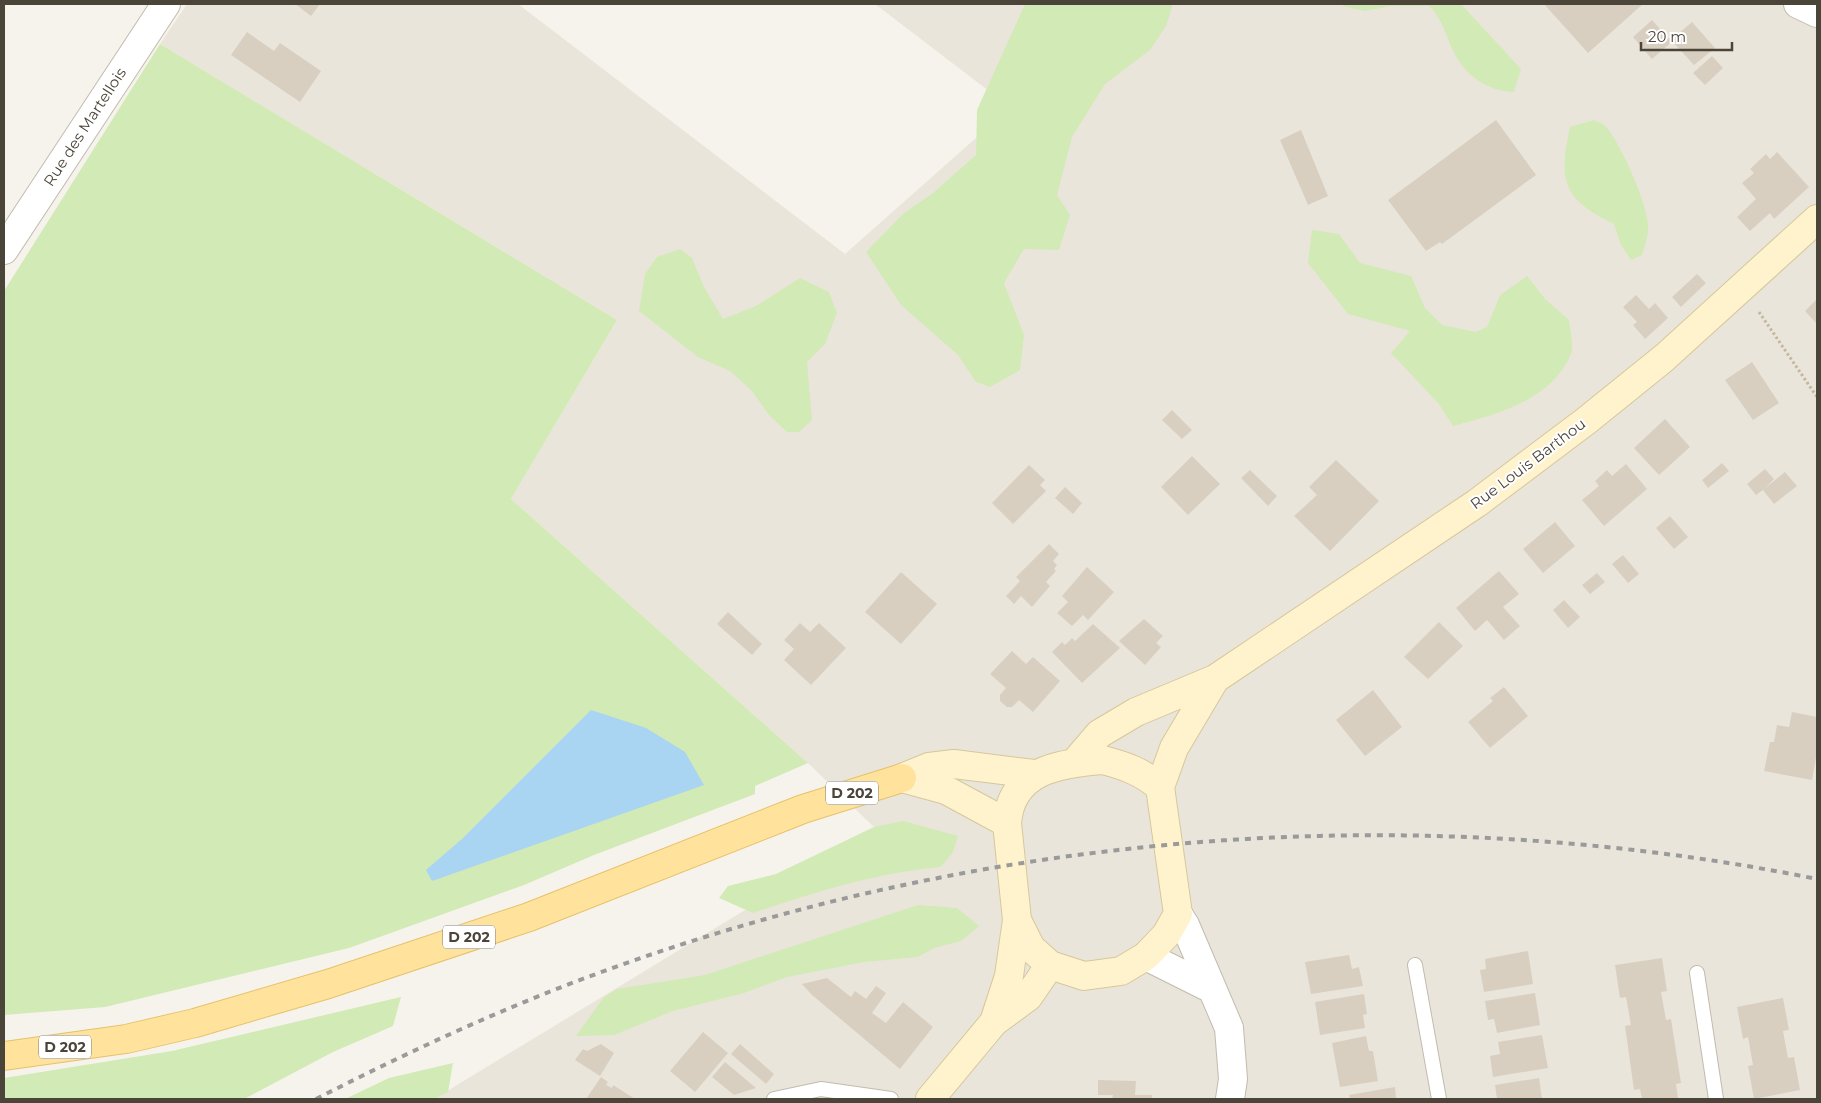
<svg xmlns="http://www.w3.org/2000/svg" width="1821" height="1103" viewBox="0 0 1821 1103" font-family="Montserrat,sans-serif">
<rect width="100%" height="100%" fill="#f6f3ec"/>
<path fill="#eae5da" d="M187,4H518L845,254L994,122L998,98L875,4H1817V1099H434L877,830L808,763L511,499L617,320L160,44Z"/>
<path fill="#d2eab5" d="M1025,4H1173L1166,26L1150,50L1105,84L1072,137L1057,195L1070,215L1059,250L1024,249L1004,283L1024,335L1020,370L990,387L976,382L958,355L901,305L866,252L904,213L933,193L976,155L977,110Z
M1343,4H1461L1521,69L1514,92C1494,92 1473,81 1461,64C1447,45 1446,22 1429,6H1391L1365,11L1343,6Z
M160,44L617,320L511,499L808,763L755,786V794L594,855L524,885L349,948L105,1007L4,1015V291Z
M1594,120C1597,122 1602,123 1604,125C1619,138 1648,206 1648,225C1649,235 1645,245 1642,255L1631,260L1621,245L1614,224C1563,199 1558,182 1570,127Z
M1312,230L1339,234L1360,263L1411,276L1425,308L1442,325L1476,332L1487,327L1500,295L1527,276L1545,299L1569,320C1570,329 1574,346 1571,354C1551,401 1497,414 1453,426L1439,404L1391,353L1410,331L1348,314L1308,263Z
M680,249L692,258L704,287L723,319L756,306L800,278L829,292L837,313L825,344L807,362L812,420L799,432H787L769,415L752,391L730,371L698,357L639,311L645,274L657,257Z
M903,821L958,836L953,852L941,867C874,873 816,892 753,913L719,898L728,886L776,874L874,827Z
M918,905L957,908L979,926L961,941L934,948L918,957L864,962L787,977L744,993L673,1011L614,1035L576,1036L604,997L617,989L705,975Z
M401,997L393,1026L333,1052L244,1099H4V1078L172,1051Z
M453,1063L448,1092L434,1099H345L389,1078Z"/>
<path fill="#a9d4f2" d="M591,710L646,728L685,752L704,785L432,881L426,870L462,839Z"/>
<path fill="#d8cfc1" d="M295,4H320L311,16Z
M1544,4H1643L1588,53Z
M1652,20L1672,42L1652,59L1633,37Z
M1692,22L1715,48L1694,65L1671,40Z
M247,32L274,51L280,43L321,71L300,102L231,55Z
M1712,56L1723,68L1705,85L1693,73Z
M1496,120L1536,175L1442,244L1440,242L1426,251L1388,200Z
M1301,130L1328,196L1308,205L1280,140Z
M1777,152L1809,187L1774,219L1770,213L1750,231L1737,217L1756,199L1742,183L1754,173L1750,169L1766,154L1770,159Z
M1697,274L1706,283L1681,307L1672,297Z
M1636,295L1649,309L1655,303L1668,318L1645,339L1633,325L1637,322L1623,307Z
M1817,299V324L1805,311Z
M1752,362L1779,403L1753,420L1725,380Z
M1172,410L1192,430L1182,439L1162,420Z
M1665,419L1690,447L1659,475L1634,448Z
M1192,456L1220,484L1188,515L1161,487Z
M1336,460L1379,501L1330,551L1294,516L1317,495L1309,487Z
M1722,463L1729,471L1708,488L1702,480Z
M1626,464L1647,489L1604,526L1582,500L1599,486L1595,481L1607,470L1612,476Z
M1029,465L1045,480L1040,485L1046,491L1013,524L992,503Z
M1765,469L1774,479L1764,489L1785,472L1797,486L1774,504L1763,490L1756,495L1747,484Z
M1250,470L1277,496L1268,506L1241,478Z
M1065,487L1082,503L1073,514L1055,498Z
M1670,516L1688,537L1674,549L1656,528Z
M1555,522L1575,546L1543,573L1523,549Z
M1049,544L1059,554L1053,561L1057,565L1054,569L1056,571L1046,582L1050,586L1032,607L1021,596L1014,604L1006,596L1020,581L1016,577Z
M1623,555L1639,574L1628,583L1612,564Z
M1087,567L1114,592L1088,620L1083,615L1072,626L1057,613L1068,602L1062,596Z
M1499,571L1519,594L1503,607L1520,626L1504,640L1487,620L1475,631L1456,608Z
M901,572L937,604L901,644L865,612Z
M1597,573L1605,582L1590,594L1582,585Z
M1564,600L1580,617L1568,628L1553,610Z
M728,612L762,644L752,655L717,624Z
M1144,619L1163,636L1156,643L1161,647L1145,665L1119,641Z
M1439,622L1463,646L1428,679L1404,657Z
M800,623L810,632L819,623L846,648L811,685L784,660L794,649L784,640Z
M1093,624L1120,648L1082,683L1052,652L1062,642L1065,645L1072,638L1075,641Z
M1012,651L1026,664L1033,657L1060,681L1033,712L1019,700L1012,707H1007L1000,701V695L1006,688L990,674Z
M1504,687L1528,716L1490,748L1468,722L1493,701L1490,698Z
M1373,690L1402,727L1365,756L1336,720Z
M1792,712L1817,717V752L1812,780L1764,771L1770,742H1774L1777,725L1789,727Z
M1528,951L1533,984L1484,992L1480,970L1486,969L1485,959Z
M1349,955L1352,969L1359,967L1363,986L1311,994L1305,962Z
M1662,958L1667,991L1661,992L1666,1020L1671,1019L1681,1083L1676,1084L1678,1098L1642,1099L1640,1089L1634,1090L1625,1026L1631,1025L1626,997L1620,998L1615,965Z
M827,978L851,997L855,991L866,999L876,986L886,993L872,1013L886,1023L903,1002L933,1027L900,1069L812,995L802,984Z
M1535,993L1540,1025L1497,1033L1494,1019L1488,1020L1485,1001Z
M1364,994L1367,1014L1363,1015L1365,1028L1320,1035L1315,1002Z
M1783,998L1789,1030L1783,1031L1788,1058L1794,1057L1800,1090L1754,1099L1748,1066L1753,1065L1748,1037L1743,1039L1737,1007Z
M703,1032L728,1053L695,1092L670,1071Z
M1542,1035L1548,1068L1493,1077L1490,1056L1500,1054L1498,1042Z
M1366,1036L1369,1051H1373L1378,1081L1340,1087L1332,1043Z
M601,1044L614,1053L600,1076L575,1060L583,1049L587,1051Z
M740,1044L774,1074L766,1084L731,1054Z
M725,1062L756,1088L734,1095L712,1077Z
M601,1077L608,1082L606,1085L612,1088L613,1085L635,1099H586Z
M1539,1078L1542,1099H1497L1495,1085Z
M1098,1080L1136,1081L1135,1095H1152V1099H1112L1113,1095H1098Z
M1395,1087L1396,1099H1350L1349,1095Z"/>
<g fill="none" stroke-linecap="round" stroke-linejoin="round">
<defs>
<path id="lane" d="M1415,965L1439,1099
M1697,973L1716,1099
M774,1099L821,1089L891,1099"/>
<path id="street" d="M1798,4L1817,13
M4,250L166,4
M1178,914L1185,925L1229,1028L1233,1079L1230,1099
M1146,956L1212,989"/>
<path id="secondary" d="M1103,760C1126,766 1142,772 1160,787L1178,914L1166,935L1146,956L1121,971L1084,976L1050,965L1031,948L1017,920L1007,823C1011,770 1060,763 1103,760Z
M1075,762L1099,734L1136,712L1215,679L1477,503L1586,421L1664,358L1817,219
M902,778L929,767L954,764L1034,774
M902,778L946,790L1007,823
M1160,787L1174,748L1215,679
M994,1022L1009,976L1017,920
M930,1099L994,1022L1028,997L1050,965"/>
<path id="primary" d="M4,1056L126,1039L195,1023L328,984L529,917L803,809L902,778"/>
</defs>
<use href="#lane" stroke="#c2bbae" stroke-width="16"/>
<use href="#street" stroke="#c2bbae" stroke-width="30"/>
<use href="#secondary" stroke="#d6c79b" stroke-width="30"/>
<use href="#primary" stroke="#e6c16a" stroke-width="30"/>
<path stroke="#c4b79f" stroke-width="3" stroke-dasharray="2.5 2.5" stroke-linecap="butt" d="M1759,312L1817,397"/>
<use href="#lane" stroke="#fff" stroke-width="14"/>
<use href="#street" stroke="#fff" stroke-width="28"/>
<use href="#secondary" stroke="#fff3cd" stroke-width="28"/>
<use href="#primary" stroke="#ffe39c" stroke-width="28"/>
<path stroke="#9a9a9a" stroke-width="4" stroke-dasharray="6 6" stroke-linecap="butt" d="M316,1099C410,1051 507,1006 607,970C992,830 1416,798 1817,879"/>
</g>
<g text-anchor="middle" stroke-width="4" stroke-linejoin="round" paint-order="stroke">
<g fill="#fff" stroke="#817c74" stroke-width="1">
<rect x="826" y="781.5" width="52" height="23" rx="4"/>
<rect x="443" y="925.5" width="52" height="23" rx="4"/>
<rect x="39" y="1035.5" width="52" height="23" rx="4"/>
</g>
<g font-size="14" font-weight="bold" fill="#4b4439">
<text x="852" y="798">D 202</text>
<text x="469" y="942">D 202</text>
<text x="65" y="1052">D 202</text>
</g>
<g font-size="15" fill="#4b4439" stroke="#fff">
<text transform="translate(85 127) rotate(-57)" y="5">Rue des Martellois</text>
<text transform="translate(1528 464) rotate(-37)" y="5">Rue Louis Barthou</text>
</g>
</g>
<rect width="1821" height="1103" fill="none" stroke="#4b4439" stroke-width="10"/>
<path d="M1641 42v8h91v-8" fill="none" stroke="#4b4439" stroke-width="2.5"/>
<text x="1648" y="42" font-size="15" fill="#4b4439" stroke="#ffffff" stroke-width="4" paint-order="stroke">20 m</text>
</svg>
